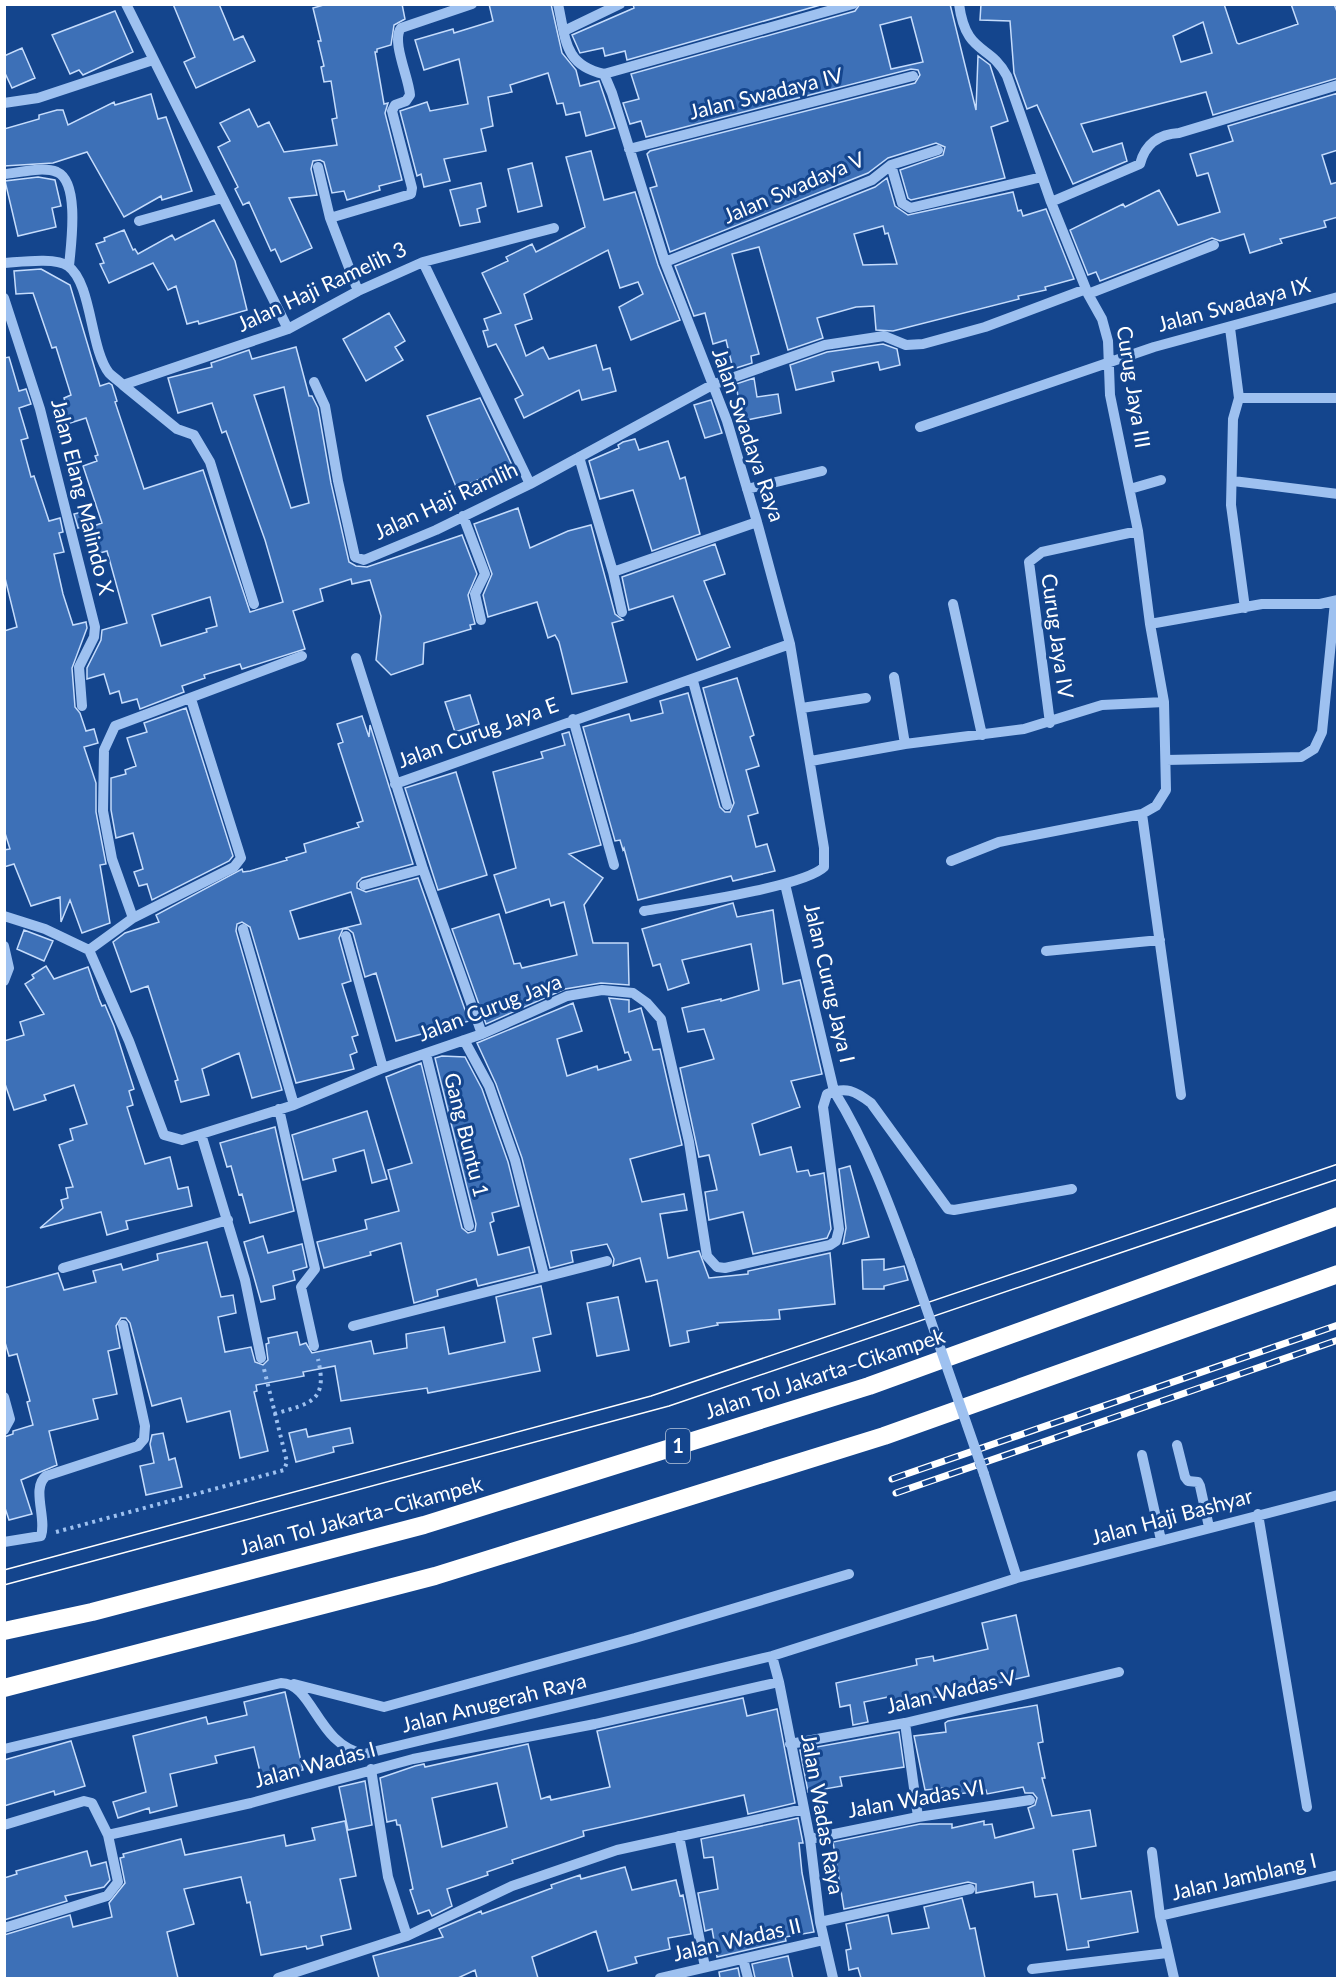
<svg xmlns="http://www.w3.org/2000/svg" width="1342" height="1983" viewBox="0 0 1342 1983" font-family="Lato,sans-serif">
<rect width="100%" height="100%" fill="#14458d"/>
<path fill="#3d70b7" stroke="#c5dcfc" stroke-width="1.5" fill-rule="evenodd" d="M173,4H219L234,40L243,36L255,61L196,88L184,62L195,57Z
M327,4H402L405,19L394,25L391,45L377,49V52H375L384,104L388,103L385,113L402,180L379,186L380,190L347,200L344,191L332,193L324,162L320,160L313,161L311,169L317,195L289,198L312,248L281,262L275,249L271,251L249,202L243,205L235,189L238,187L218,147L230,141L220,123L249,109L258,127L269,122L284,152L337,145L332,119L337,118L331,81L324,82L321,67L324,66L318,41H321L313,8Z
M489,4H551L562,53L576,70L580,86L599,81L615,128L586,136L580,112L566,115L563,103L557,104L548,73L510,85L512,92L488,97L493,126L481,129L486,151L444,159L450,181L424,187L421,174L417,176L400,111L427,102L430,111L468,104L459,59L424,70L415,40L453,29L454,33L493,21Z
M633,4H824L627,60L625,51L605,56L603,48L580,53L572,35L634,8Z
M860,4H950L976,110L978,56L990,65L1008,121L991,127L1005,178L911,200L908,198L900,170L943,155L945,147L936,143L888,158L868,173L670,252L650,188L657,186L647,154L650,151L915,83L920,75L918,70L911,69L646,137L641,121L630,124L623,103L639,99L631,74L855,11ZM911,17L923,62L891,69L880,25Z
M981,4H1224L1237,43L1239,44L1298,24L1291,4H1334L1338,14V78L1213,115L1206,92L1081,124L1093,152L1122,143L1127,161L1073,184L1037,105L1027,109L1014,73L1010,21L980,20ZM1203,22L1212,53L1181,62L1173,36Z
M115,11L133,52L83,75L79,70L70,74L52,35Z
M22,48L35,78L12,88L4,71V56Z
M1338,93V150L1322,155L1331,184L1338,182V217L1324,221L1326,227L1280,239L1282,243L1250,253L1244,234L1220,241L1212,238L1100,281L1096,272L1088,275L1070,230L1123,204L1125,207L1159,190L1178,225L1220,212L1208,173L1197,176L1190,154L1233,141L1228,126Z
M151,94L158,119L166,117L192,191L162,200L161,196L124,217L87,152L53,163L4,166V129L39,119V115L57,110H63L68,125L114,102L115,105Z
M591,151L604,200L635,192L658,265L680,320L631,340L619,307L643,294L638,282L620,288L608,250L524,294L532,319L515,325L526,356L543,347L549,359L596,345L603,370L610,368L616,391L582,400L579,390L524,418L515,399L523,395L496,344L488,347L483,331L488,330L484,319L501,313L482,273L508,261L506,257L532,244L536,252L585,227L566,157Z
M532,163L542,206L518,212L508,169Z
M38,177L55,180L61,206L52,208L56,227L18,236L5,181Z
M887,178L895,206L908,215L1013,192L1018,211L1021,210L1023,216L1046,209L1074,279L1045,287L1046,290L1018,296L1019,299L893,331L876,330L874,306L856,307L817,318L823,338L788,350L759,247L732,254L759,354L751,356L752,363L733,369L726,340L713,344L705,313L694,316L675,266L875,187ZM883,226L885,234L888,233L897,264L863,265L854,234Z
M481,183L486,206L477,209L480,222L460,226L450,190Z
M214,220L235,261L247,310L199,324L198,321L187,324L176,286L168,290L153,263L109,283L100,264L104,263L96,244L105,241L104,238L124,230L133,250L135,249L138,254L172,235L175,240Z
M41,269L70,285L100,386L109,383L112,385L117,401L115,402L144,489L203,470L250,612L283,602L265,540L226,431L222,433L212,403L178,413L168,378L212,367L211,363L249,350L252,359L296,347L309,396H312L318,408L331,483L349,562L356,566L367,567L462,535L477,574L468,595L475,624L470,625L471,629L424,643L423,664L391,675L376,660L381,616L370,580L352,584L351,579L320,589L323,601L293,611L305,649L242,669L240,664L204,675L205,678L182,686L184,692L140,709L137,699L122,703L119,691L110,694L104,674L87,679V668L101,640L102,630L127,623L107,551L100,553L91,527L102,523L83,466L97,461L95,456L98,455L86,418L67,424L62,407L66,405L64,398L71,395L56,347L52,348L33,293L16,294L14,271ZM284,387L309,503L291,508L254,395ZM210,597L217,626L206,629L207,632L161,646L152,615Z
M389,313L405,341L395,347L403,360L366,381L343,339Z
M883,344L897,349L900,365L880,370L878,362L832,372L834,381L796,390L790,365L827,352Z
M9,357L19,391L26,389L31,404L19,408L28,438L21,440L31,477L34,476L49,521L60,518L63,532L59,533L64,552L54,554L63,594L73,625L86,622L87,628L72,668L75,707L80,713L86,731L94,729L98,743L84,747L96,783V812L106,864L100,865L110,923L82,933L70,900L61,922L60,897L31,906L14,864L4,867V850L10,849L4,830V631L17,627L4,574V358Z
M754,378L757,397L778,394L781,413L742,421L736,384Z
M480,398L512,465L457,489L427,416Z
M711,400L722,433L705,438L694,405Z
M635,439L639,450L668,441L680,479L685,477L700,534L652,551L633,490L600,499L589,461L619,448L618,445L623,442Z
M518,508L530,548L568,531L591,525L615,614L623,620L612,623L627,682L572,694L559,642L555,635L548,638L537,602L488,617L483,595L492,574L474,524Z
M86,511L90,525L78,528L74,514Z
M715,544L725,574L704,581L730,647L697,660L673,596L629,610L622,577Z
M737,678L754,735L750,737L759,766L746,770L758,813L748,816L756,847L767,844L775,871L733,881L731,876L638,900L624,848L623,850L620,840L615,841L583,727L629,714L631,721L663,713L660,701L688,693L720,807L725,812H730L734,803L703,688Z
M470,695L479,724L455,732L445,702Z
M186,708L233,856L229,861L152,900L147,884L139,886L134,872L143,869L133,833L116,838L111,810V778L126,774L125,770L136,766L127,738L147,732L144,723Z
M362,716L369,737L370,725L413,864L362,878L357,883V888L366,892L418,878L469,1021L396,1041L376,973L365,977L353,933L348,929H343L339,938L351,981L342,984L358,1035L352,1037L357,1052L350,1055L354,1069L296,1083L250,927L242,922L237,924L236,931L282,1090L252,1098L239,1053L202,1069L209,1095L181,1102L175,1081L178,1080L148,986L131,992L113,942L125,933L159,922L156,915L242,869L243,872L250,871L287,860L286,858L306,852L304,844L359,827L357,823L363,821L338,744L343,742L337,724ZM351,892L361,924L299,939L290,911Z
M569,732L601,845L569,854L603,878L584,905L593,943H628L629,985L601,983L565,989L486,1024L452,929L499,914L514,964L520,963L522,968L577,955L564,902L551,906L549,899L506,913L494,875L516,868L493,772L543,758L541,752L565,745L562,734Z
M456,772L487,875L438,890L405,788Z
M733,903L737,917L773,910L783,984L800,980L822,1074L791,1081L800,1107L752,1124L760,1155L791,1147L797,1172L808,1170L810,1176L824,1173L831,1229L827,1238L753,1254L743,1212L709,1220L705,1192L717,1190L709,1155L699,1157L680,1068L714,1059L704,1029L688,1032L682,1008L721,999V1001L759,990L751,944L682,960L689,983L668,990L660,964L653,966L642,929Z
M24,930L53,941L44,961L17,949Z
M46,966L54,979L88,967L99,999L102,1006L105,1005L114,1026L134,1089L129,1091L133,1105L127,1107L145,1164L170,1157L178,1189L188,1187L192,1206L126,1221L128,1229L107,1235L101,1212L40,1228L63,1208L61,1200L68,1198L66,1188L73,1187L59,1145L73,1140L70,1129L87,1124L74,1085L44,1095L46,1100L14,1110L4,1081V1041L24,1035L20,1022L44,1014L25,984L34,978L32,975Z
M609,998L629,1000V1012L641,1008L653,1050L660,1049L682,1145L630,1159L642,1202L684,1194L687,1210L660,1214L668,1258L699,1251L709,1278L748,1274V1271L830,1253L835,1304L779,1310L780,1319L717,1323L718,1325L687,1331L689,1342L670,1346L657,1280L646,1282L640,1258L613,1266L614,1259L607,1244L571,1251L573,1262L550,1268L522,1158L496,1084L477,1043L573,1003L582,1031L557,1039L567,1076L597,1066L598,1070L631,1060L628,1052L625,1053Z
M442,1056L465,1057L482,1089L508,1162L519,1206L492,1213L494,1221L490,1223L498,1255L529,1247L535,1272L478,1286L476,1279L437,1290L438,1296L414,1303L401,1243L370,1252L371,1255L324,1268L317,1242L367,1229L365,1220L399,1211L388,1170L412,1163L386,1077L421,1063L462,1228L468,1233L475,1231L476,1224L435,1058Z
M367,1111L387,1179L372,1183L364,1150L333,1159L336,1171L303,1180L292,1135Z
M275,1127L294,1211L250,1223L242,1194L239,1195L231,1166L227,1167L220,1143Z
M850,1166L869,1237L843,1244L846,1228L839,1169Z
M263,1236L268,1253L302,1244L307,1267L293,1271L295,1280L273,1286L275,1299L261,1302L244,1242Z
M207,1242L221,1297L233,1295L236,1313L218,1317L225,1352L251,1347L255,1362L263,1365L268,1360L266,1344L269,1343L268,1338L297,1332L300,1345L306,1343L312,1353L371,1341L374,1354L407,1348L406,1334L444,1327L449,1354L505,1342L496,1297L541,1286L551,1334L533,1338L540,1371L428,1393L427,1388L341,1401L335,1366L303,1372L304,1376L256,1385L257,1391L254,1392L268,1451L240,1458L230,1411L187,1422L181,1398L152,1406L130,1323L126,1318H121L116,1326L120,1348L108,1351L117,1394L93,1399L98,1419L49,1431L57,1465L21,1480L32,1514L9,1520L4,1505V1437L13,1434V1431L33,1425L27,1402L30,1401L17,1354L9,1356L4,1339V1288L58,1273L64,1290L96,1282L93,1271L121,1264L123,1270L158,1260L157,1254Z
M884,1259V1270L904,1266L908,1280L884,1286V1289H863L862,1260Z
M618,1297L629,1350L597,1356L587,1303Z
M350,1428L353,1443L333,1447L334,1452L296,1462L289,1433L306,1429L308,1437Z
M163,1433L169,1460L175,1458L182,1487L146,1495L140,1466L154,1463L150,1444L152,1435Z
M1016,1615L1029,1676L943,1696L894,1703L893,1696L864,1702L868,1722L853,1725L850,1705L840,1707L836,1683L917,1665L916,1659L933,1656L934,1661L988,1649L982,1623Z
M285,1692L303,1770L262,1780L254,1747L215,1756L217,1763L170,1774L177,1806L150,1813L149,1808L118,1818L113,1802L146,1792L133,1736L206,1717L208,1724L247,1715L244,1702Z
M743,1698L747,1716L777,1709L795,1803L748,1814L744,1795L583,1831L584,1836L512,1860L513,1863L487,1872L488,1875L447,1889L452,1906L432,1916L429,1910L418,1914L410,1890L413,1889L400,1825H397L396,1820L387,1822L380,1778L415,1766L424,1764L425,1767L528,1744L541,1799L550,1796L551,1800L610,1787L597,1731ZM497,1783L507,1827L442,1847L432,1798Z
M1037,1705L1043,1742L1038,1743L1045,1778H1042L1052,1816L1090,1810L1096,1846L1073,1850L1081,1899L1131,1891L1138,1932L1088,1941L1089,1947L1067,1950L1057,1894L1035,1897L1033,1882L976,1893V1884L968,1882L844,1909L833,1842L920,1824H952V1828L984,1821V1825L992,1824L995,1838L1034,1828L1028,1808L1035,1805L1037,1798L1033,1793H1025L1023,1787L987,1794L986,1790L945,1796L944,1788L925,1790L914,1736L946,1732L945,1723L948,1721Z
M899,1732L904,1767L840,1777L842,1786L808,1792L800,1750Z
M71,1741L85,1786L55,1795L54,1791L4,1806V1760Z
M365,1781L372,1825L348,1830L339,1787Z
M798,1818L803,1843H799L802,1873L814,1932L785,1937L786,1941L717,1957L712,1929L705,1931L698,1893L718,1889L713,1857L704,1858L701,1839Z
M345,1821L356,1876L340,1879L351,1929L321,1936L323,1945L307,1949L306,1946L261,1955L250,1902L247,1903L241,1877L184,1889L194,1924L167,1932L178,1978H4V1935L70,1915L73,1927L112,1917L109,1903L125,1883L120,1858L124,1857L123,1854L181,1839L185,1855L284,1835L286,1846L315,1840L312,1828Z
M87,1851L91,1866L106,1862L110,1880L104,1887L65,1896L67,1901L4,1920V1878L17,1874L16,1871Z
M625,1867L632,1890L676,1880L680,1896L683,1895L691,1934L668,1938L670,1949L635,1957L637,1963L608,1971L596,1931L532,1957L538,1978H477L475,1970L458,1978H379L373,1956L443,1937L439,1929L481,1911L482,1914L552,1888L551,1885L580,1875L581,1879Z
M962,1898L970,1929L975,1928L985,1978H861L858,1968L849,1970L846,1950L851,1949L846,1924L888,1915L892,1934L929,1928L924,1907Z
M788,1956L793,1978H755L752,1964Z
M738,1968L740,1978H720L719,1972Z"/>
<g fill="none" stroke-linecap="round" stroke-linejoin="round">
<path stroke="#9ec1f0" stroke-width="4" stroke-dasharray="3 4.5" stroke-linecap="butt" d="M274,1414C311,1403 328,1402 318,1359
M56,1532L284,1470L287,1462L264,1369"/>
<path stroke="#9ec1f0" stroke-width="10" d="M126,4L288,329
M558,4C566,40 564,65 604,74L612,93L665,262L727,421L757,522L790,644L824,848V867C804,887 678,905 644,911
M564,31L620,4
M604,74L853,4
M4,103L38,98L153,60
M629,149L913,76
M891,165L902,203L910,208L1042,177
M318,167L330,218L358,291
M4,174C19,173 42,166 57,172C80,182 71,245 69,266
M1051,202L1140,164C1145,144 1159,134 1179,133L1338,85
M330,218L411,194L412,188L392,111L395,105L406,101L410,95C409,78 391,41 401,28L472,4
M139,221L222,198
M423,262L554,228
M665,262L872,180L891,165L938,150
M4,263C20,262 56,257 68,266C92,283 90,349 109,373C113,377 119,381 123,385L288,329L358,291L423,262L530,484
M1088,294L1214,245
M4,298L40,409L95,627L94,637L79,667L82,706
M1230,328L1239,398L1233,419L1231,505L1245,608
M314,382L325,406L338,481L355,557L364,560L436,530L530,484L712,385L825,345L884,336L906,345L923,344L985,327L1086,289
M123,385L177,429L194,435L210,462L254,604
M1239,398H1338
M920,427L1154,347L1338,297
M579,457L613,572L622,612
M1233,481L1338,494
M747,489L822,471
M1130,489L1161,480
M463,516L485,574L475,594L481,620
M613,572L757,522
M953,604L982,735
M1150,624L1262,604H1320L1338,600
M356,658L423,869L482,1034
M894,677L905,744
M693,681L727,805
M802,708L866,698
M573,719L614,865
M1050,723L1029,562L1042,552L1138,531
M1166,760L1301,757L1314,749L1322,732L1335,602
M811,761L905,744L1024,729L1102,705L1164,702
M395,784L790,644
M1142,814L1181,1095
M951,861L999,842L1142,814L1156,806L1166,790L1164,702L1150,624L1138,531L1110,395L1108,341L1102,319L1088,294L1051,202L1007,76C990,43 966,56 959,4
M785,884L834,1091C867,1144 889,1203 910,1261
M364,885L423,869
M4,916L45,929L89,950L129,1041L164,1135L182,1140L294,1105L383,1068L482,1034L567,996L602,990L633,993L647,1003L661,1019L689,1142L707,1256L717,1267L725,1268L830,1245L836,1241L839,1229L823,1107L827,1094C846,1086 855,1091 871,1103L948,1209L954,1210L1072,1189
M133,918L234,867L241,858L191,699
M243,929L294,1105
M346,936L383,1068
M4,946L9,968L4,981
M89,950L133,918L112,859L103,811L104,750L115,726L302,656
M1046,951L1160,940
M464,1040L489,1086L515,1160L544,1275
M426,1054L469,1226
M279,1109L315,1269L301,1287L314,1346
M201,1134L245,1280L261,1358
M63,1268L228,1220
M353,1326L607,1261
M4,1397L10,1419L4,1430
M1177,1445L1185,1477L1188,1481L1198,1482L1200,1486L1209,1527
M1142,1455L1161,1540
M984,1474L1017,1578
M1258,1514L1307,1807
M4,1542L41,1536C47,1518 31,1488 46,1476L138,1446L144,1439L145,1426L123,1325
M772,1656L779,1682L810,1839L820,1922L833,1978
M294,1684L384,1707L635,1638L849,1574
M905,1723L918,1817
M790,1744L905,1723L1119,1672
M4,1749L281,1683C313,1683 317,1745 364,1754L772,1656L1017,1578L1338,1495
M371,1769L388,1877L407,1936
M4,1825L84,1801L92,1803L108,1835L118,1882L107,1896L4,1928
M108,1835L251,1803L413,1759L595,1724L779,1682
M679,1836L705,1967
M810,1839L918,1817L1030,1800
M1152,1852L1160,1916L1174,1978
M1160,1916L1338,1875
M820,1922L970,1889
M743,1959L748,1978
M1032,1969L1167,1953
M278,1978L407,1936L512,1886L617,1850L804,1809
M660,1978L824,1940"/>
<path stroke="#fff" stroke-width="18" d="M4,1631L92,1612L424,1525L869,1386L1338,1216
M4,1688L435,1576L884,1436L1338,1274"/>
<path stroke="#fff" stroke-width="1.5" d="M4,1570L651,1396L1338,1164
M4,1585L669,1406L1338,1179"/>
<defs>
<path id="rail" d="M892,1479L1338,1325
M896,1493L1338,1340"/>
</defs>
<use href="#rail" stroke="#fff" stroke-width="7"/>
<use href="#rail" stroke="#14458d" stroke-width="4.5" stroke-dasharray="14" stroke-linecap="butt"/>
<path stroke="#9ec1f0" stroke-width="10" d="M910,1261L984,1474"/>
</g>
<g text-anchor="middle" stroke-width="6" stroke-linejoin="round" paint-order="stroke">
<rect fill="#14458d" stroke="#b8c7dd" stroke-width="1.5" x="666" y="1429" width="24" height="34" rx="4.5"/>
<g font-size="20" font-weight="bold" fill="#fff">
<text x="678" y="1453">1</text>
</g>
<g font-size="21" fill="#fff" stroke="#14458d">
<text transform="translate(766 94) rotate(-14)" y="7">Jalan Swadaya IV</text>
<text transform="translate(794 188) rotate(-23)" y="7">Jalan Swadaya V</text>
<text transform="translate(322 287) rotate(-25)" y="7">Jalan Haji Ramelih 3</text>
<text transform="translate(1234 305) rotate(-15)" y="7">Jalan Swadaya IX</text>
<text transform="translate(1133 387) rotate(81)" y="7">Curug Jaya III</text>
<text transform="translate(748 435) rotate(71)" y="7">Jalan Swadaya Raya</text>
<text transform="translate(82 497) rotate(76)" y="7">Jalan Elang Malindo X</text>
<text transform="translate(446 501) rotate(-25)" y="7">Jalan Haji Ramlih</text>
<text transform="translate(1057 636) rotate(82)" y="7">Curug Jaya IV</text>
<text transform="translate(478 733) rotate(-20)" y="7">Jalan Curug Jaya E</text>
<text transform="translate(829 983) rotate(77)" y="7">Jalan Curug Jaya I</text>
<text transform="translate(490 1008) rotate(-21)" y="7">Jalan Curug Jaya</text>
<text transform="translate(466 1135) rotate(76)" y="7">Gang Buntu 1</text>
<text transform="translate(825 1374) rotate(-18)" y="7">Jalan Tol Jakarta–Cikampek</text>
<text transform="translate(361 1516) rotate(-15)" y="7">Jalan Tol Jakarta–Cikampek</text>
<text transform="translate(1172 1517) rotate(-15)" y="7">Jalan Haji Bashyar</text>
<text transform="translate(951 1692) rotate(-13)" y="7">Jalan Wadas V</text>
<text transform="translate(494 1703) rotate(-14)" y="7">Jalan Anugerah Raya</text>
<text transform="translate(315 1765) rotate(-15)" y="7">Jalan Wadas I</text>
<text transform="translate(916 1799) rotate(-10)" y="7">Jalan Wadas VI</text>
<text transform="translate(822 1814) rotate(80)" y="7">Jalan Wadas Raya</text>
<text transform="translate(1244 1877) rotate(-13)" y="7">Jalan Jamblang I</text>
<text transform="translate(737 1940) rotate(-13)" y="7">Jalan Wadas II</text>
</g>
</g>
<rect width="1342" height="1983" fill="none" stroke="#ffffff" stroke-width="12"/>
</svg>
